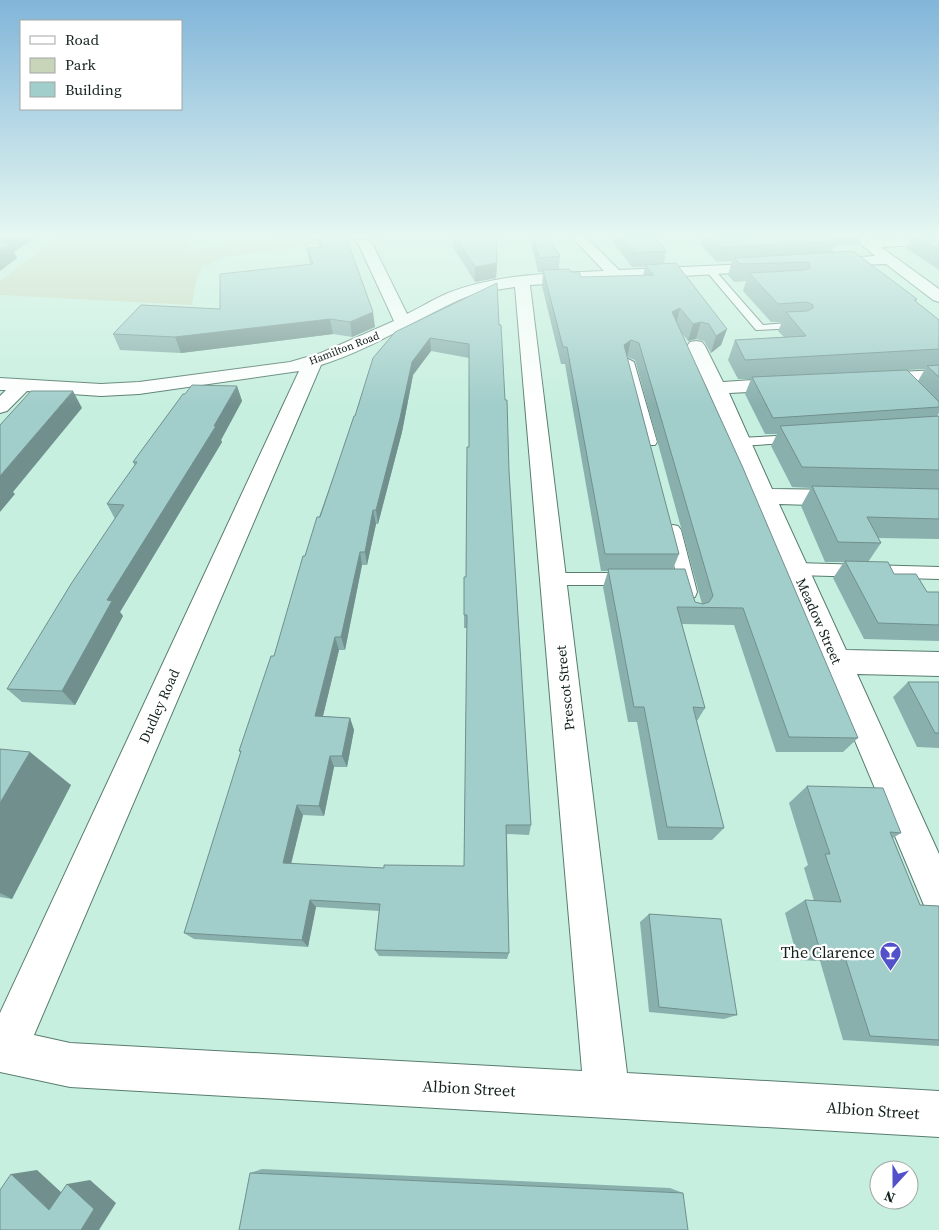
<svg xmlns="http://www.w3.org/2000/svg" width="939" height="1230" viewBox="0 0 939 1230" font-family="'Source Serif 4',serif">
<rect width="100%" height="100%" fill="#c7efdf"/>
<path fill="#c9d5b8" d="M62,234H185L189,250L321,234H380L383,239L318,244L224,257L202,267L196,281L192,305L0,295V281Z"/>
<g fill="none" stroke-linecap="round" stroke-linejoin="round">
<defs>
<path id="lane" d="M710,267L713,268L763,325L799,322L804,325L799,328L756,330L707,272V268Z
M628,359L634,362L657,442L655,445H645L643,442L622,362Z
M796,435L803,439L801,442L740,446L733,442L740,438Z
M673,525L678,526L681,530L697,592L695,597L689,598L683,597L681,592L665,530L668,526Z
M796,563L939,567V579L796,575L790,573L788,569L790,565Z
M554,573H628L634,575L636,579L634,583L628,585H554L548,583L546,579L548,575Z"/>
<path id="street" d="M569,234H583L619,270L767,263L772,264L774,267L772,270L767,271L530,285L627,1073L939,1091V1137L70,1087L0,1072V1013L299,371L139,394L101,396L27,391L7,411L0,413V396L6,390H0V378L101,384L139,382L290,362L321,353L394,321L358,243L360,240L365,239L372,243L407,314C421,307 434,299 448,293C495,274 554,273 604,271ZM515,287L582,1071L70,1043L34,1035L321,365C370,350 413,321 459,300C476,292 496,290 515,287Z
M849,234H864L871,239L939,236V244L881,247L939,289V302L933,300L886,264L825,266L823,263L825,260L830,259L875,256Z
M696,341L702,342L705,346L723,382L785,378L792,380L794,384L792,388L785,390L729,393L772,489L843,490L851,493L855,498L851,503L843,506L779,504L846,650L939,652V676L857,674L939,854V916L926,910L707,388L687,346L690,342Z
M939,370V382L878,385L871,383L869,379L871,375L878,373Z"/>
</defs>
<use href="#lane" stroke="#587c6e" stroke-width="2"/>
<use href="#street" stroke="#587c6e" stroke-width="2"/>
<use href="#lane" fill="#fff" fill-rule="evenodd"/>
<use href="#street" fill="#fff" fill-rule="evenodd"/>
</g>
<path fill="#8ab0ae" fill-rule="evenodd" d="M0,234L14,252L17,258L0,271Z
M314,234H343L375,327L352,337L333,334L181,353L120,350L113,334L220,309L310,264L307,248L319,247Z
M453,234L497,263L496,278L475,282L453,247Z
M529,234H546L560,256L559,270L571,272L581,277L643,276L645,267H632L607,234H653L666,251L664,264L727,329L721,345L711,353L704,341L696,339L688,341L680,331L858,738L843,752H776L734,625L682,624L705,708L697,721L724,828L712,840H658L637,722H628L603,587L608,571H601L565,364H561L542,286L543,272H538ZM627,357L635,360L702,604L695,602L673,569L679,554Z
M703,234H864L859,244L834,246L832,252L917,299L916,302L939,320V413L937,416H939V539L878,538L881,543L868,562L894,574L927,592H939V641L864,639L833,578L844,562H825L801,506L811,488L792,487L771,446L777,434H765L745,394L751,379H738L728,360L735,340L784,337L778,331L782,322H771L743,291L746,281L734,282L728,275L732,261L717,262L700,244ZM925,369L918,381L907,370Z
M866,234H939V270L906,248L912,235L872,237Z
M499,325L509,471L531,825L529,835L507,834L509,953L507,959L379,956L375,950L379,911L316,907L308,947L194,939L184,933L241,753L239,751L274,656L305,556L355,416L395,332ZM431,351L469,358V447L466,577H464V628H467L464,866L384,868L291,864L303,815L324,816L334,767H347L354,730L350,718L323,716L339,650H345L362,565H367L376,524H378L402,432L413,375Z
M237,386L242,401L221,440L222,442L120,612L123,616L75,705L22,702L7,689L115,519L107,504L135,466L133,462Z
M908,682H939V748L917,747L893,697Z
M0,749L71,785L12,899L0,897Z
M807,786L901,833L893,838L920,905L939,906V1046L843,1040L820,961L798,960L785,913L805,900L814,901L804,868L808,865L789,803Z
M649,914L737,1015L724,1019L649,1012L640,922Z
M262,1169L670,1188L683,1193L250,1173Z"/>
<path fill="#71908d" d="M4,234H41L14,252L17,258L0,271V250L6,246L1,236Z
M497,263L496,278L475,282V267Z
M680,308L676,325L672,312Z
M373,312L375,327L352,337L350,322Z
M330,319L333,334L181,353L175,337Z
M701,322L696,339L688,341L693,324Z
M727,329L721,345L711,353L716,336Z
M430,338L431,351L413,375L402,432L378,524L376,510L412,362Z
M631,340L627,357L624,345Z
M237,386L242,401L221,440L222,442L120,612L123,616L75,705L62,691L107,600Z
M73,391L82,408L13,492L15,494L0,512V476Z
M373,510L376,524L367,565L365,552Z
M360,552L362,565L345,650L341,637Z
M335,637L339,650L320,728L315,716Z
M350,718L354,730L347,767L342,756Z
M30,752L71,785L12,899L0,893V803Z
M330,756L334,767L324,816L319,806Z
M297,805L303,815L289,872L283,863Z
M310,900L316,907L308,947L302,940Z
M37,1170L74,1204L49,1210L11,1174Z
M90,1180L116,1203L99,1230H81L67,1184Z"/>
<path fill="#a1cdca" stroke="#71908d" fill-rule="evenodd" d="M317,234H343L350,248L373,312L350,322L330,319L175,337L113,334L141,305L220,309V274L313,264L307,248L322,247Z
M453,234H496L497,263L475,267Z
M533,234H546L560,256L539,258Z
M620,234H653L666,251L635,253Z
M708,234H826L836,241L721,248Z
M913,234H939V250Z
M0,243H10L0,250Z
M853,251L917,299L914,300L939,320V349L745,360L735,340L806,336L786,312L807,311L813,308V305L807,302L778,304L749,273L805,270L810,268L809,262L740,264L734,258Z
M676,263L727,329L716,336L709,324L701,322L693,324L680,308L672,312L743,468L858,738L789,737L743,608L677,607L705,708L693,707L724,828L667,827L644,707H634L608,569H685L695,602L703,604L709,602L713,596L639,343L631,340L624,345L679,554H605L567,347H563L543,270L569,269L571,272H579L581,277L654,275L645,265Z
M497,283L499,325H501L505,400H507L509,471L531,825H506L509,953L375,950L380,904L310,900L302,940L184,933L241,751H239L271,656H274L303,556H305L317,517H320L354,416H355L373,358L395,332ZM430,338L469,344V447H467L466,577H464V615H467L464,866L384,865V868L283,863L297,805L319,806L330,756H342L350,718L315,716L335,637H341L360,552H365L373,510H376L400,418L412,362Z
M939,365V377L927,366Z
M907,370L939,402V407L773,418L752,377Z
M192,385L237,386L214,426H216L107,600L112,601L62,691L7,689L71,584L124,505L107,504L137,462H133L183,394H185Z
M31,391H73L0,476V425Z
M939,416V470L802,467L780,426Z
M812,486L939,489V519L867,517L881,543L838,542Z
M845,561L888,562L894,574H916L927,592H939V625L878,623Z
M908,682H939V733H935Z
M0,749L30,752L0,803Z
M807,786L883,788L901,833L890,832L920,905L939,906V1040L870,1036L843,951L820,950L805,900L841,902L825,854H830Z
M649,914L721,919L737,1015L659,1007Z
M250,1173L683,1193L688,1230H239Z
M11,1174L49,1210L67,1184L94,1209L81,1230H0V1190Z"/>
<linearGradient id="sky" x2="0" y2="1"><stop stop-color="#81b5d9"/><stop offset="0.58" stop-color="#e6f8f1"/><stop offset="1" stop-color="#e6f8f1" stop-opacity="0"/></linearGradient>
<rect width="939" height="406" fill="url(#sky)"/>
<defs>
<symbol id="bar-pin" viewBox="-11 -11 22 30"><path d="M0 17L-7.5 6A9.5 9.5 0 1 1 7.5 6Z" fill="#5351c9" stroke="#fff"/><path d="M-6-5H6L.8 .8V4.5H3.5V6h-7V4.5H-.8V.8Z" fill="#fff"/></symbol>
</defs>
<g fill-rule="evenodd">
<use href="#bar-pin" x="878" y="940" width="25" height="34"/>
</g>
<g text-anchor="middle" stroke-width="4.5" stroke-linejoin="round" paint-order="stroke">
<g font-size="11" fill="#13221c" stroke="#fff">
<text transform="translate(344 348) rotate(-21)" y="4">Hamilton Road</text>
</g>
<g font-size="14" fill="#13221c" stroke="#fff">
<text transform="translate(819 621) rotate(66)" y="5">Meadow Street</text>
<text transform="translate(565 688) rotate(-96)" y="5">Prescot Street</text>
<text transform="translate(159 706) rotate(-66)" y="5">Dudley Road</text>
</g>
<g font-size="16" fill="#13221c" stroke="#fff" text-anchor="end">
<text x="875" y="958">The Clarence</text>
</g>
<g font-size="16" fill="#13221c" stroke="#fff">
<text transform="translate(469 1088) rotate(3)" y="6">Albion Street</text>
<text transform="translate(873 1110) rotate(4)" y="6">Albion Street</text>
</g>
</g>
<rect x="20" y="20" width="162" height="90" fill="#ffffff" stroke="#a1a7a4"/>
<rect x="30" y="36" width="25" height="8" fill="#ffffff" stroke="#a1a7a4"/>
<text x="65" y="45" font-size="15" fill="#13221c">Road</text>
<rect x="30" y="58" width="25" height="15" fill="#c9d5b8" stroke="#a1a7a4"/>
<text x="65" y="70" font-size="15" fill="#13221c">Park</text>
<rect x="30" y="82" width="25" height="15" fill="#a1cdca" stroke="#a1a7a4"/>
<text x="65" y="95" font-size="15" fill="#13221c">Building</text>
<g transform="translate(894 1185) rotate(201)"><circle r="24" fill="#ffffff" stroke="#a1a7a4"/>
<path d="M0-4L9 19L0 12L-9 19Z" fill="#5351c9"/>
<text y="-8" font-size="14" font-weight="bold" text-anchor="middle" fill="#13221c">N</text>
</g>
</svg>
